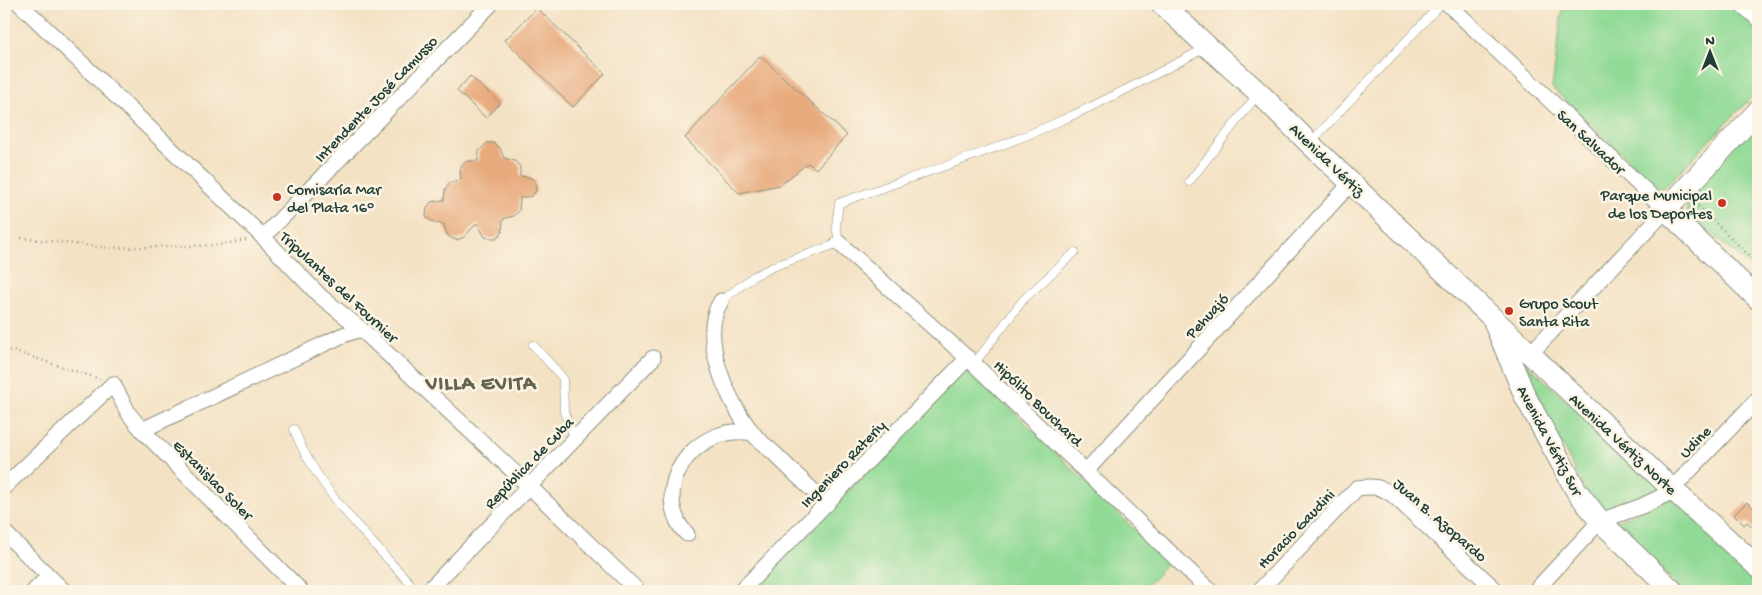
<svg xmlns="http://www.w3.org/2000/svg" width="1762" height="595" viewBox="0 0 1762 595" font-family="'Gochi Hand',sans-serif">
<rect width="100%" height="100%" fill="#fcf5e5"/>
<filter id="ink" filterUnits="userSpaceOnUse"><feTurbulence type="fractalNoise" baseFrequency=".02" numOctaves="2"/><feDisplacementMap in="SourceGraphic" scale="10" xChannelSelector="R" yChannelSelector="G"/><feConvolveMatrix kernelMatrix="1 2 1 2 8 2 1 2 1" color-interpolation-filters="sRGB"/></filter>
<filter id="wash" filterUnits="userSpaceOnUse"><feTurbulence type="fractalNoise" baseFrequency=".0096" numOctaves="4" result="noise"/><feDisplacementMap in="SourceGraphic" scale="20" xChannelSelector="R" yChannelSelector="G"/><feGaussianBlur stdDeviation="1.12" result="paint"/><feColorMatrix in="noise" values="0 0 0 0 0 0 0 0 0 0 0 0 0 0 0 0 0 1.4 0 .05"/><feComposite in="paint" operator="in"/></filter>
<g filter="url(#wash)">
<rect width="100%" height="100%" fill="#f4e2c5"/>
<path fill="#91da96" stroke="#588c65" d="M1563,4H1732L1758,28V90L1665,187L1661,188L1657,187L1552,88Z
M1758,117V273L1687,213L1686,193Z
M1515,353L1662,489L1608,514L1588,496Z
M968,367L1169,563L1141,591H751Z
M1673,497L1758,579V591H1682L1614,522Z"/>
<g id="blocks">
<path fill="#e8ab7e" d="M537,8L605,74L573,107L505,40Z
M760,56L847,135L816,169L808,163L780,185L739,193L685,138Z
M470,76L500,103L486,118L457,91Z
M487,143H494L500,148L504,158L515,161L520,167V176L529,177L535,181L536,191L532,196L520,198L519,211L514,216L503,219L502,233L496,238H489L485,237L477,223L464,237L457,240L453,239L447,235L444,224L435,223L428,219L426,216L427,208L431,202L444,200L445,190L449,183L461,180L460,171L462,164L468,161H478L479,151Z
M1747,502L1758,513V532L1747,522L1744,525L1734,515Z"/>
</g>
</g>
<g filter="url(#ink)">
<use href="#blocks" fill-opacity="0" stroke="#8a907c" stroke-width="1"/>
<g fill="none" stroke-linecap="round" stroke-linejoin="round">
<defs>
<path id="lane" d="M1311,142L1441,4
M1189,182L1258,94
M721,301L754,276L775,266L839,243L836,226L839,203C912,177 989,153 1060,121C1109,99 1157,74 1205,48
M533,345L563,378L564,412L575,439
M974,364L1023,300L1075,252
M294,429C316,489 375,544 417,591"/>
<path id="street" d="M20,4L263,237L320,296L361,329L529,486L638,591
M1448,4L1666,210L1530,354
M1741,4L1758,19
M263,237L491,4
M839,243L974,364L1210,591
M721,301C698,337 728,402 752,432C758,441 769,448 777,456C793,472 810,488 827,504
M142,430L343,335L361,329
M1086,471L1352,182
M4,487L113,384L129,414L142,430L301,591
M4,532L64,591
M687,534C684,531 680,527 678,522C655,475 703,423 752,433
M34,591L49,576
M428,591L653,358
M741,591L968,358
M1259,591L1357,488C1371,486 1381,486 1393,495L1497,591
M1535,591L1600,521L1642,506L1667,494L1758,399"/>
<path id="secondary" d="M1162,4L1209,48L1259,93L1309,143L1672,489L1758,567
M1758,111L1666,210L1758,299
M1495,324L1525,396L1576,490L1600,521L1673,591"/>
</defs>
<use href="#lane" stroke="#8a907c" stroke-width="9"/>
<use href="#street" stroke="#8a907c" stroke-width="17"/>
<use href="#secondary" stroke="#8a907c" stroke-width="23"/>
<path stroke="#8a907c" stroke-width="2.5" stroke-dasharray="1 4" stroke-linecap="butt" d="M1697,202L1696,204L1758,264
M21,238L110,248L218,245L246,240
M4,350L13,351L100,379"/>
<use href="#lane" stroke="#fff" stroke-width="8"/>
<use href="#street" stroke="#fff" stroke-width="15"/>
<use href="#secondary" stroke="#fff" stroke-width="21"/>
</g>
</g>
<g fill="#c8321e" stroke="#fcf5e5" stroke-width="2">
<circle cx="277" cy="197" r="5"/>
<circle cx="1722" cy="203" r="5"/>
<circle cx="1509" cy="311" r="5"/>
</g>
<g text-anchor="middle" stroke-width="5" stroke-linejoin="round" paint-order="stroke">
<g font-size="16" fill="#1f3d34" stroke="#fcf5e5">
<text transform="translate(375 98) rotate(-46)" y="6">Intendente José Camusso</text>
<text transform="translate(1592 141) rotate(43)" y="6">San Salvador</text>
<text transform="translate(1328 159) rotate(44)" y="6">Avenida Vértiz</text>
<text transform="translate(340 286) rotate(43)" y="6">Tripulantes del Fournier</text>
<text transform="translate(1206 315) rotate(-47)" y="6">Pehuajó</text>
<text transform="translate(1039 402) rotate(44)" y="6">Hipólito Bouchard</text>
<text transform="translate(1551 440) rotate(62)" y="6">Avenida Vértiz Sur</text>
<text transform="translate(1694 441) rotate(-46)" y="6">Udine</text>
<text transform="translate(1624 443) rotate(43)" y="6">Avenida Vértiz Norte</text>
<text transform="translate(528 462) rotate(-46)" y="6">República de Cuba</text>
<text transform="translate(842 463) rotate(-46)" y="6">Ingeniero Rateriy</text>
<text transform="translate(214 479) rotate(45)" y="6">Estanislao Soler</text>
<text transform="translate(1441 519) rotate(41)" y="6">Juan B. Azopardo</text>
<text transform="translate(1295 528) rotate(-46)" y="6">Horacio Gaudini</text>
</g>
<g font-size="16" fill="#1f3d34" stroke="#fcf5e5" text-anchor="start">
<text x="287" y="194">Comisaría Mar<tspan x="287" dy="18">del Plata 16°</tspan></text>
<text x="1712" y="200" text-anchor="end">Parque Municipal<tspan x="1712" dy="18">de los Deportes</tspan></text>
<text x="1519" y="308">Grupo Scout<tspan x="1519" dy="18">Santa Rita</tspan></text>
</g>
<g font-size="21" font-weight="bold" letter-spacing="1" fill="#65644e" stroke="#fcf5e5">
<text x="481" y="389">VILLA EVITA</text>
</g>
</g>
<rect width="1762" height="595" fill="none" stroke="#fcf5e5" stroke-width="20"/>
<g transform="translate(1710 52)" stroke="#fcf5e5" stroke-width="4" paint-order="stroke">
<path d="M0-4L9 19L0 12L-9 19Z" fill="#1f3d34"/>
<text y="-8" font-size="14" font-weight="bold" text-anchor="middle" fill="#1f3d34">N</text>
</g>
</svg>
